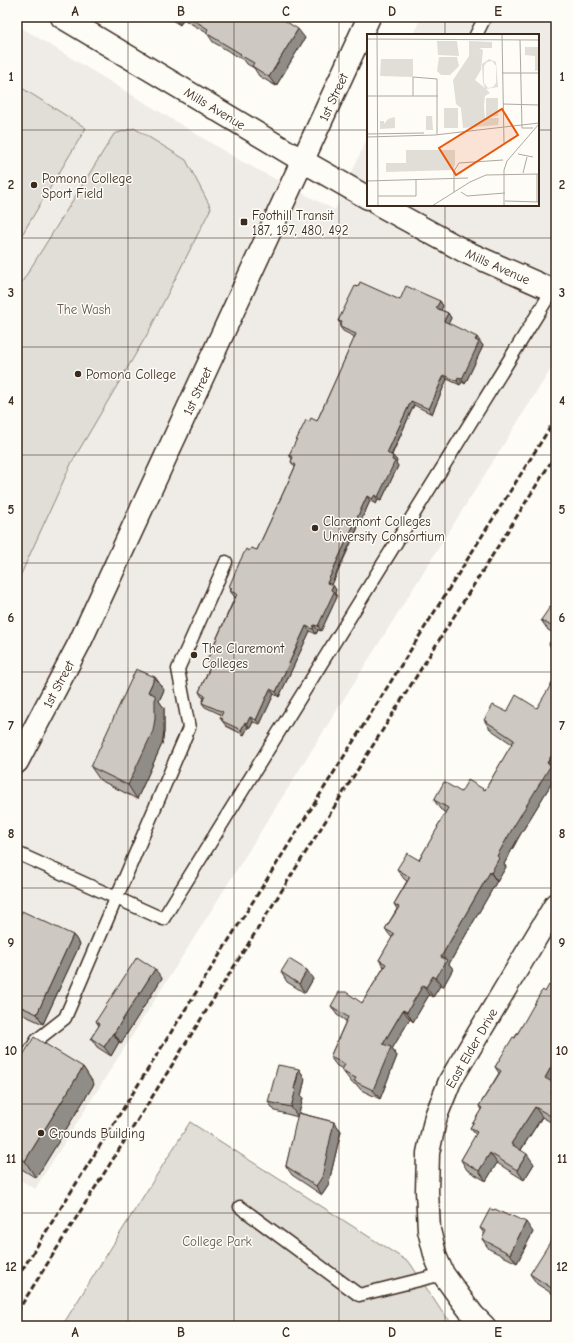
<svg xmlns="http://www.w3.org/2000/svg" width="573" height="1343" viewBox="0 0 573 1343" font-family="'Comic Neue',sans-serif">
<rect width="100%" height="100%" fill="#fdfcf7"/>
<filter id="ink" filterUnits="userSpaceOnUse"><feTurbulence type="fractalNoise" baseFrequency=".025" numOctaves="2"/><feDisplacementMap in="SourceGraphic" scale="8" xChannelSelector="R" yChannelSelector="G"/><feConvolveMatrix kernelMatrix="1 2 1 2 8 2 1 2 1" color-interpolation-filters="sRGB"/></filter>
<g filter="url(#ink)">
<path fill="#efece7" d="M421,17H556V361L187,949L35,1189L17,1178V25L239,160L335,210L368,136V205H538V35H413Z"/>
<path fill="#e1ded7" stroke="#8e847a" d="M17,85L86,128L17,243Z
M134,128L186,160L211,208L148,333L72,462L17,583V290L114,134Z
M190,1122L410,1263L442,1312L455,1326H62Z"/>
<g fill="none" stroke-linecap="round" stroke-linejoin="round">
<defs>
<path id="lane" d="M476,35L485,17
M17,853L163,919L555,286
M17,1072L37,1040L65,1018L189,728L178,669L226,562
M240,1207L359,1295L443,1274"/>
<path id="street" d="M62,17L303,161L368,198
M380,205L466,252L552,290
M484,1326L473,1315L461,1299L443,1274L436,1258L429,1230L427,1191L428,1153L436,1116L450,1081L556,904"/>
<path id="secondary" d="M17,762L80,642L369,17"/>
</defs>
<use href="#lane" stroke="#3b2a1e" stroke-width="15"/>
<use href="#street" stroke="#3b2a1e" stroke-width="25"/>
<use href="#secondary" stroke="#3b2a1e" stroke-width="25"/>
<use href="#lane" stroke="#fdfcf7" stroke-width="12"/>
<use href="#street" stroke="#fdfcf7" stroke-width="22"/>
<use href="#secondary" stroke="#fdfcf7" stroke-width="22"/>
<path stroke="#3b2a1e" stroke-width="3" stroke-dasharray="6 3" stroke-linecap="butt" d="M17,1278L556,418
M17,1312L556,454"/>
</g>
<path fill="#b0aca7" stroke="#3b2a1e" d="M167,17H279L305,38L276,86L259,76L254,68L247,64L245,61L213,42L207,33L183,19L180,25Z
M358,287L400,300L440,301L443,306L441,310L448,313L451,318L448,324L480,342L483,346L465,384L462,382L460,385L447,379L432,414L414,405L392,455L393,456L397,461L396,463L398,466L381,501L378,500L376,504L370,501L332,585H333L336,590L335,593L337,597L321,631L318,630L316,634L310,631L279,697L274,694L260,724L253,722L250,728L248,727L244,735L226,726L220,718L222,715L205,707L202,703L204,698L202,697L199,692L211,665H210L207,660L235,597L234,596L230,591L231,590L229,587L249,551L257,550L295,467L291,462L292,459L289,455L309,422L317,421L355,337L343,331L340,327L341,324L338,321Z
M556,610V654L549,644L555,634L548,630L541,620Z
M155,677L164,690L159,701L164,708V732L162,744L137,799L100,780L91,767Z
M556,685V768L555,771L556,773V776L520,835L504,864L506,867L497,882V881L449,964L453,969L443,987L440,986L433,997L429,995L413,1022L410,1019L392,1049L397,1056L380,1099L361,1090L357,1085L352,1083L349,1079L342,1070L343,1069L337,1066L330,1057L346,1021L337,1015L331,1006L362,1003L384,967L379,960L392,938L385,929L397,909L394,904L407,881L404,879L397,869L419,860L438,828L437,827L446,813L440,809L434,800L461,792L485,790L512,744L490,729L484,720L507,712L537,708Z
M17,923L73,935L80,944L43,1024L17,1012Z
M281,972L313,979L305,993L287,982Z
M162,978L121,1043L119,1042L111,1056L97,1047L91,1038L99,1026L96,1021Z
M556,988V1081L554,1084L556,1085V1125L542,1117L521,1150L534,1164L524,1180L497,1163L486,1181L467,1170L461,1160L476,1135L470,1128L481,1110L479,1106L499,1073L495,1067L545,992L555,989Z
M17,1065L83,1067L94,1084L36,1178L17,1166Z
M299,1069L305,1079L301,1096L303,1098L299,1113L334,1122L341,1131L328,1186L322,1195L292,1175L286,1166L298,1117L275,1111L268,1102Z
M509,1216L533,1232L517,1263L489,1249L482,1239L485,1235L480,1228Z
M556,1242V1296L537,1284L530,1274Z"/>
<path fill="#908c88" stroke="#3b2a1e" d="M174,17H182L183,19L180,25Z
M298,29L305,38L276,86L269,77Z
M440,301L443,306L440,313L436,308Z
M448,313L451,318L447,326L444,321Z
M477,337L483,346L465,384L462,379Z
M444,375L447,379L432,414L429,409Z
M458,377L462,382L460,385L457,381Z
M411,401L414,405L390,458L387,453Z
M393,456L397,461L396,463L398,466L381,501L378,497Z
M375,495L378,500L376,504L372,499Z
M367,496L370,501L330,587L327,583Z
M333,585L336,590L335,593L337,597L321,631L318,626Z
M314,625L318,630L316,634L313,629Z
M306,626L310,631L279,697L276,692Z
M155,677L164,690L159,701L164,708V732L162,744L137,799L128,785L148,692Z
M270,689L274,694L260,724L256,720Z
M250,717L253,722L250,728L247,723Z
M245,722L248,727L244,735L241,730Z
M556,748V768L555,771L556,773V776L520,835L504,864L506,867L497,882L491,873L497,856Z
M490,872L497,881L449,964L453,969L443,987L436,978L441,957Z
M73,935L80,944L43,1024L37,1014Z
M155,969L162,978L121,1043L114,1033Z
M307,970L313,979L305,993L299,984Z
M433,976L440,986L433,997L426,987Z
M423,985L429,995L413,1022L407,1012Z
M403,1010L410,1019L392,1049L397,1056L380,1099L373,1090L383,1044Z
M113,1033L119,1042L111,1056L104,1047Z
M556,1058V1081L552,1088L545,1078Z
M83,1067L94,1084L36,1178L25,1161Z
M299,1069L305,1079L301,1096L303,1098L298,1117L291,1107Z
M556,1084V1101L551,1093Z
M535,1107L542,1117L518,1154L511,1144Z
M334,1122L341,1131L328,1186L322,1195L316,1186Z
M490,1153L497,1163L486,1181L479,1171Z
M527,1154L534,1164L524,1180L517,1170Z
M526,1222L533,1232L517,1263L510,1254Z"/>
<path fill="#cdc8c2" stroke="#3b2a1e" d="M189,17H279L298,29L269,77L252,66L254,63L240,55L241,54L206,33L208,29Z
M360,282L400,300L406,286L440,301L436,308L448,313L444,321L477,337L475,340L479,342L462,379L458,377L457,381L444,375L429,409L411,401L387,453L393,456L392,460L395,461L378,497L375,495L372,499L367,496L327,583L333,585L331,590L334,592L318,626L314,625L313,629L306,626L276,692L270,689L256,720L250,717L247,723L245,722L241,730L222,721L223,719L220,718L223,712L202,703L205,696L199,692L212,663L207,660L237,594L230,591L232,588L229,587L240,561L246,549L249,551L251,548L257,550L296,465L291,462L293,457L289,455L306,420L309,422L311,418L317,421L356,334L340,327L342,322L338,321L355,286L358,287Z
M550,607L556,610V631H555L556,629L541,620Z
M556,632V648L549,644Z
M136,669L155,677L148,692L155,695V719L153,731L128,785L91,767Z
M552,683L556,685V748L547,763L551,765L514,826L497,856L499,858L491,873L490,872L441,957L447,960L436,978L433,976L426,987L423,985L407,1012L403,1010L383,1044L391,1047L373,1090L354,1081L356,1078L345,1073L346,1072L342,1070L345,1064L330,1057L348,1017L331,1006L339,992H346L362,1003L386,964L379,960L394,934L385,929L399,907L394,904L410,877L397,869L407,853L419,860L438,827H437L448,808L434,800L444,782L461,792L468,780L485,790L514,740L484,720L493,705L507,712L516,695L537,708Z
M22,911L73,935L37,1014L17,1005V923Z
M137,957L155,969L114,1033H113L104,1047L91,1038L100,1024L96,1021Z
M289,959L307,970L299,984L281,972Z
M549,985L555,989L556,988V1058L545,1078L556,1084L551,1093L556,1096V1119L535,1107L511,1144L527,1154L517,1170L490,1153L479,1171L461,1160L477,1132L470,1128L482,1108L479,1106L501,1071L495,1067L513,1037L515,1038L541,992L543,990L545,992Z
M34,1037L83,1067L25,1161L17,1156V1065Z
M278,1065L299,1069L294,1089H296L291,1107L268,1102Z
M298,1113L334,1122L322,1177L316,1186L286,1166Z
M490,1209L494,1210L495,1209L509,1216L510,1215L526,1222L510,1254L482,1239L486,1231L480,1228Z
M552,1239L556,1242V1291L530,1274Z"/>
</g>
<path fill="none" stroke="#3b2a1e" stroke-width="1" stroke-opacity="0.55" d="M128,17V1326M234,17V1326M339,17V1326M445,17V35M17,130H368M538,130H556M445,205V1326M17,238H556M17,347H556M17,455H556M17,563H556M17,672H556M17,780H556M17,888H556M17,996H556M17,1104H556M17,1213H556"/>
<g fill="#3b2a1e" stroke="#fdfcf7" stroke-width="1.5">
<circle cx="34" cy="185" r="4"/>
<rect x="240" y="218" width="8" height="8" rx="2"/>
<circle cx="78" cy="374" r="4"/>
<circle cx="315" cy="528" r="4"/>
<circle cx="194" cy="655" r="4"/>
<circle cx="41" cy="1133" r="4"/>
</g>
<g text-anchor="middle" stroke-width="3" stroke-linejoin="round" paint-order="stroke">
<g font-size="13" fill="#3b2a1e" stroke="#fdfcf7">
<text transform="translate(333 97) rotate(-65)" y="5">1st Street</text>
<text transform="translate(215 108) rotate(31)" y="5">Mills Avenue</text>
<text transform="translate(498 266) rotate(24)" y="5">Mills Avenue</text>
<text transform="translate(197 391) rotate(-65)" y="5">1st Street</text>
<text transform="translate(58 684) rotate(-62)" y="5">1st Street</text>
<text transform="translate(471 1048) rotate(-60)" y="5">East Elder Drive</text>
</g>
<g font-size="13" fill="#3b2a1e" stroke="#fdfcf7" text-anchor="start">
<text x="42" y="183">Pomona College<tspan x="42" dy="15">Sport Field</tspan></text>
<text x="252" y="220">Foothill Transit<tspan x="252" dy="15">187, 197, 480, 492</tspan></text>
<text x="86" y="379">Pomona College</text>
<text x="323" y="526">Claremont Colleges<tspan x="323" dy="15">University Consortium</tspan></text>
<text x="202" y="653">The Claremont<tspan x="202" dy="15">Colleges</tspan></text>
<text x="49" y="1138">Grounds Building</text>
</g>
<g font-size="13" fill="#64574c" stroke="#fdfcf7">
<text x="84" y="314">The Wash</text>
<text x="217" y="1246">College Park</text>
</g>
</g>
<g transform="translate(367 34)">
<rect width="172" height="172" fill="#fdfcf7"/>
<path d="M70,7H90L92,22L71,21ZM102,7L125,8V14H112L116,16L114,36L108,46L118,54L116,49L115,30L122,25L129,28L131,53L119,55L123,59L118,62L117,72L118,84H132L131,91L96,94L94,74L89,70L86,46L102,22ZM125,27L129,32V49L126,53L121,54L117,49V32L120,28ZM158,13H172V36L168,37V22L158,21ZM72,23H90L92,32L83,41H74L70,37ZM46,25V43L13,42L14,25ZM119,64H131V82L119,83ZM77,74H91V94H77ZM59,82H65L66,96H59ZM28,83V94L13,95V87H17V90L21,85ZM39,116H88V131L86,136L19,138V129H39Z" fill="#e1ded7" fill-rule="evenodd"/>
<path fill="none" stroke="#afa8a0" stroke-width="1" d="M10,0L11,172M135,0L137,109M0,5L172,6M153,6L155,94H166M135,39H172M0,62H71M46,62V43L70,45V100M136,70L172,71M0,100L57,99M0,103L68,101L172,89M151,120L166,123M156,139L160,123M170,140V168M0,147L101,144M87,158V137L92,129L136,126M94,158L100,162L138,159M11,162H49V145M138,167L172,168M65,172L103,148L119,141L172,140M137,172V136L140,127L172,90"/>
<path fill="#e8590c" fill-opacity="0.15" stroke="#e8590c" stroke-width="2" d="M135,75L151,101L89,141L72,114Z"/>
<rect width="172" height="172" fill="none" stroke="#3b2a1e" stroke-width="2"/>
</g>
<rect width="573" height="1343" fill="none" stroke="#fdfcf7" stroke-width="44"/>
<rect x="22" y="22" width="529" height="1299" fill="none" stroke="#3b2a1e" stroke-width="1.5"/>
<g font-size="13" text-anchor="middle" font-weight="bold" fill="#3b2a1e">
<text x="75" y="16">A</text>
<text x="181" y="16">B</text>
<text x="286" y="16">C</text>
<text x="392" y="16">D</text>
<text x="498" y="16">E</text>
<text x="11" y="81">1</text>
<text x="562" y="81">1</text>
<text x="11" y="189">2</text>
<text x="562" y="189">2</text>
<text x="11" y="297">3</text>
<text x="562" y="297">3</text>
<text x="11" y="405">4</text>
<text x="562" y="405">4</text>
<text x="11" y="514">5</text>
<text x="562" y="514">5</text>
<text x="11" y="622">6</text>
<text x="562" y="622">6</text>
<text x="11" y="730">7</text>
<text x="562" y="730">7</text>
<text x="11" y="838">8</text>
<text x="562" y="838">8</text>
<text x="11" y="947">9</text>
<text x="562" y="947">9</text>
<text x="11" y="1055">10</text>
<text x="562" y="1055">10</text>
<text x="11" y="1163">11</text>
<text x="562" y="1163">11</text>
<text x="11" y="1271">12</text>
<text x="562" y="1271">12</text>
<text x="75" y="1337">A</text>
<text x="181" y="1337">B</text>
<text x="286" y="1337">C</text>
<text x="392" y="1337">D</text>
<text x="498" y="1337">E</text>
</g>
</svg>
